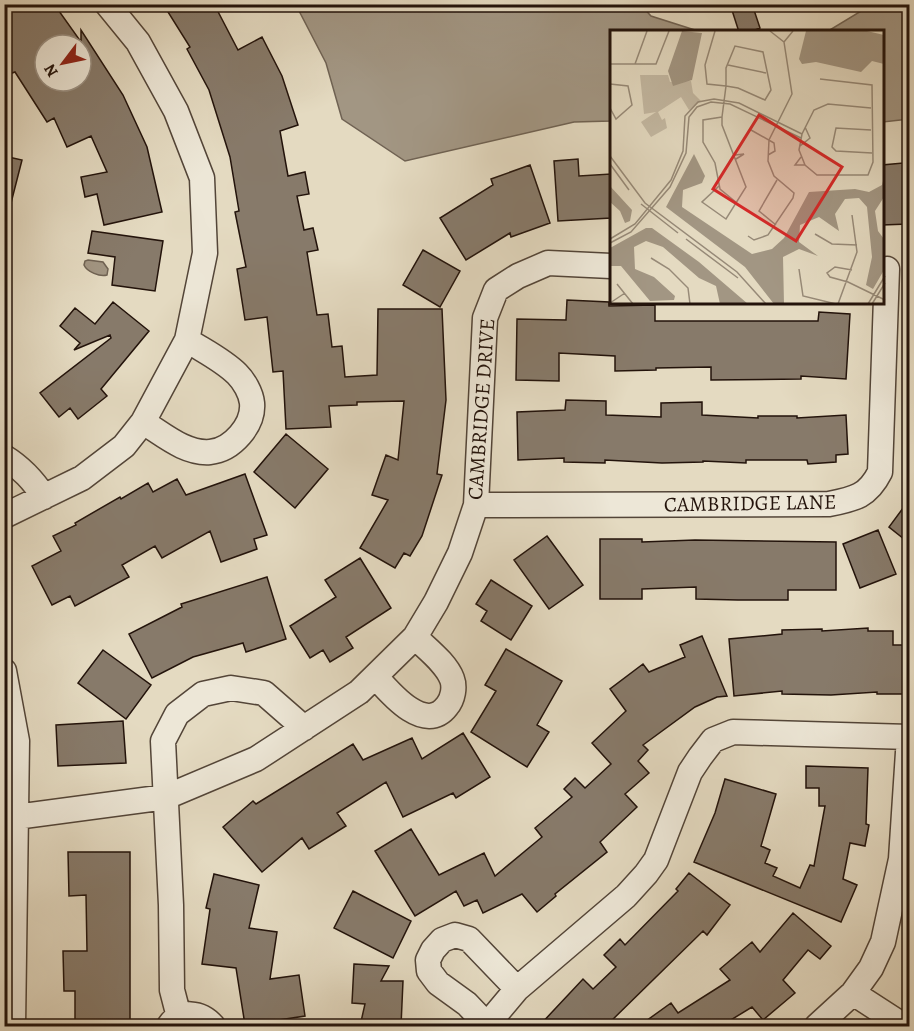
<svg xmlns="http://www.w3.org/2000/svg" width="914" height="1031" viewBox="0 0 914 1031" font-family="Alegreya,serif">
<rect width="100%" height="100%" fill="#e4dac1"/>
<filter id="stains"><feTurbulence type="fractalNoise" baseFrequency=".00333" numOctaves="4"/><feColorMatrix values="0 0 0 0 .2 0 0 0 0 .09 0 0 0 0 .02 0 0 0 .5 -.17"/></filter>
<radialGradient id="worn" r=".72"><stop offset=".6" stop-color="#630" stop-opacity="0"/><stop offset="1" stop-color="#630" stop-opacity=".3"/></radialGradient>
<path fill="#a29683" stroke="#6f6253" stroke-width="1.5" d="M296,5H641L651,16L698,31L611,32V121L574,122L405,161L342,119L326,63Z
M871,5H909V119L883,122L882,32L828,31Z
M88,260L103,262L108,269L107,275C100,277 87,272 84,265L85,261Z"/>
<path fill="#877a6a" stroke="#23130b" stroke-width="1.5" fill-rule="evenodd" d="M18,4H54L81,42V30L123,95L147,147L162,212L104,225L97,194L85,197L81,177L107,172L91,136L67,147L54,118L47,122L15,72L12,73L4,62V14ZM45,45H81V81H45Z
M163,4H214L238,50L262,37L282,76L298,125L280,131L288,176L305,172L309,194L297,196L304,230L313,228L318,250L307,252L317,315L328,314L332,347L342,346L345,377L377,375L378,309H442L446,400L437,474L442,475L422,536L410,556L404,553L395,568L360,548L388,500L372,495L386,455L398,460L404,401L357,402V405L329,406L331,427L286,429L283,371L273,372L267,317L245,320L237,269L246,267L235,212L239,211L230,157L209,90L187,49L190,47Z
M730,4H752L760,28L750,32H739Z
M4,156L22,160L10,207H4Z
M578,159L579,176L611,174V218L558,221L554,161Z
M903,163L908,224L882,225V165Z
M530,165L550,223L511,237L510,233L466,260L440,218L493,185L491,179Z
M92,231L163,241L155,291L112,285L115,257L88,253Z
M423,250L460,271L440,307L403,285Z
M567,300L609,302V306L655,305V321H818L819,312L850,314L846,379L801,376V379L711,380V367L656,368V370L615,371V356L559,353V381L516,380L517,319L566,320Z
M113,302L149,331L101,389L107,396L78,419L70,408L59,417L40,393L111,338L110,335L74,350L80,343L60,326L75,308L95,324Z
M566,400L606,401V415L661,417V403L702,402V415L758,418V416H797V418L846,415L848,454L836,455V462L808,464L807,460H746V463L703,461V462L662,463L605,460V463L564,462V458L518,460L517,412L565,410Z
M286,434L328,469L295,508L254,472Z
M245,474L267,535L254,539L257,549L221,562L210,531L162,558L155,546L122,565L129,577L75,606L70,596L52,605L32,566L61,551L53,536L76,525L75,523L120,497L121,499L148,483L153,492L177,479L186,495Z
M909,500V543L889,527Z
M878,530L896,574L860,588L843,544Z
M547,536L583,585L549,609L514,560Z
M600,539H642V542L695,540L836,542V590H788V600H738L696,599V587L642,589V599H600Z
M360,558L391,608L346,637L353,648L330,662L323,650L310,658L290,626L336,597L325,580Z
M267,577L286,639L246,652L243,643L193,657L152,678L129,634L182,607L181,604Z
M491,580L532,606L511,640L481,621L487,611L476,604Z
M868,628V631H893V645H909V694H877V692L831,695L782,694V691L734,696L729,639L782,634V630L822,629V631Z
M702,636L727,696L717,697L695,707L643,745L648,750L638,761L649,773L625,794L637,807L600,842L607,852L555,894L556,896L537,912L522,894L483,913L477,900L464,906L456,891L415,916L375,851L411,829L439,875L484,853L495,876L542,837L535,828L572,797L564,789L575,778L585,788L611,764L592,743L626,711L610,689L643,664L649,672L685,657L680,645Z
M506,649L562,681L537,725L549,732L527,767L471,732L496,691L485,685Z
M103,650L151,685L126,719L78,683Z
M123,721L126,763L58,766L56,725Z
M463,733L490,777L456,798L453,793L403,817L386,782L337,813L346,826L309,849L302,838L262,872L223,827L253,801L256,804L353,744L363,760L412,738L422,759Z
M806,766L868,768L866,824L869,825L865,846L850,843L843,879L857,885L841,922L694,862L715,813L725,779L776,794L761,846L770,850L765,863L777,868L773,876L800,888L810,865L814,866L825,806H819V788H806Z
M68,852H130V1026H75V991H64L63,951H87L86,895L69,896Z
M689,873L730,905L707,935L703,931L606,1026H539L583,979L593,989L616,967L604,955L620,939L625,945L678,891L676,889Z
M214,874L259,885L249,928L277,932L270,979L299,975L305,1016L245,1025L236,968L202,964L210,909L206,908Z
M353,891L411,921L393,958L334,928Z
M793,913L831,946L820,959L808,950L783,980L795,993L763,1020L752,1007L721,1026H639L671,1003L678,1013L730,980L720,969L752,942L760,952Z
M354,964L389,966L381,981H403L401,1026H360L365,1004L352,1003Z"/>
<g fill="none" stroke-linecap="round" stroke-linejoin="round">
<defs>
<path id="minor" d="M143,422C163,434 185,454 210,452C232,450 254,425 252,403C251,393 244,381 237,374C223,360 204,351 187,340
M4,457C22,468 33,480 44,497
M476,505L829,504C855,499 868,496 880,472L887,269
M4,516L82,478L124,446L143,422L187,340L205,253L202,178L176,111L138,42L107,4
M4,671L17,741L13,1026
M376,677C390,693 425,735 447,706C453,699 455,687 452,679C446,663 427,649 415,637
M4,817H16L166,797L256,759L359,692L415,637L436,602L460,553L476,505L485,318L496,290L518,276L548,263L611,266
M853,993L904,1026
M179,1017L172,990L171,905L163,741L177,714L203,694L231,688L264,693L304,728
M487,1025L467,1004L438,983L429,971L428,960L433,950L442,940L455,935L469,939L517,989
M169,1026C180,1009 201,1012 213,1026
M486,1026L517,989L626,896L646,874L656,860L690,772L700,757L713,740L733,732L910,737
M817,1026L853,993L871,968L883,942L901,859L909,737"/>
</defs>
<use href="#minor" stroke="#534538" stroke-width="27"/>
<use href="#minor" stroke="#ede7d7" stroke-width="24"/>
</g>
<g text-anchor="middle" stroke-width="4.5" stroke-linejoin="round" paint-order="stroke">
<g font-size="21" fill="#23130b" stroke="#ede7d7">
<text transform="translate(481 409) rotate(-86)" y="7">CAMBRIDGE DRIVE</text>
<text transform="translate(750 503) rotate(-1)" y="7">CAMBRIDGE LANE</text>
</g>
</g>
<g transform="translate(610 30)">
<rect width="274" height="274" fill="#e4dac1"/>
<path d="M30,45H58L60,52L81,51L83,63L91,71L79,80L71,67L48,82L52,90L55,88L57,98L41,107L31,92L46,82L34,84Z" fill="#c3b8a2"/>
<path d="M72,1L92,3L82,50L63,56L58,41ZM196,1H257L274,5V34L262,31L251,42L206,32L192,34L189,29ZM84,124L95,146L92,153L73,160L72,177L142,224L162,219L174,208L199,162L245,159L259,162L272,155L274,147V167L265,181L268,201L274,209V240L263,259L256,255L262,227L257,177L249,168L235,169L225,184L229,201L209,187L190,195L189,212L208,226L189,219L173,227L174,274H164L135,237L56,177ZM0,156L22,180L20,191L15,193L10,181L0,172ZM36,198H42L89,232L138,274H110L106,256L89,248L53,217L36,211L24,217L25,239L44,247L65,266L64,270L40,271L11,236H0V218Z" fill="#a29683"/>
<path fill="none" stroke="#978a78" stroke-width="1.5" d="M105,1L95,35L97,54L116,56L128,58L155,70L161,60L153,22L125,16L116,38V56L112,87V95L136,157L116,189L92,172L109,156M160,1L174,12L183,1M0,34H46L59,1M25,34L37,1M118,35L156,43M210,49L262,55L263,132L258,145H207L195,135L189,120L192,104L204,80L218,74L261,78M0,54L18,56L22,75L6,89L0,78M112,87L93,90V112L105,133L110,159L127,173M141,100L164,113L165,121L158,125M261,100L226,98L222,117L226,121L262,123M190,116L200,108L195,97M125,125L134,124L126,129M0,126L35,173L127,242L156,274M191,127L185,135H195M0,134L19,160M31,174L68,203M166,195L149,181L167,150M205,204L222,214L247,215M138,206L144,210L158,205L183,168L184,163L164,146L158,131L159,110L182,64L174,12M0,209L25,194L61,150L73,121L75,86L88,72L104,69L129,73L192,104M76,209L128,248M0,213L21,202L60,157L76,123L79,87L87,77L101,72L120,74L191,108M41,228L59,239L78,258L80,274M189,239L193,266L226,274M242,240L225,237L217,243L220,247L238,252L275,270M7,254L23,274M0,273L15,263M228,274L247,222L242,185M258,274L275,246M262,274L275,253"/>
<path fill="#d62828" fill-opacity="0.15" stroke="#d62828" stroke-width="3" d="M149,85L232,137L186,211L103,159Z"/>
<rect width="274" height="274" fill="none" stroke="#23130b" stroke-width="3"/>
</g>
<rect width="914" height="1031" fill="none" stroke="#e4dac1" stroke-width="24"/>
<rect x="6" y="6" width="902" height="1019" fill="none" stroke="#23130b" stroke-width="3"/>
<rect x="12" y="12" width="890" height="1007" fill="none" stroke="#23130b" stroke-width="1.5"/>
<g transform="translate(63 63) rotate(238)"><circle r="28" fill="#ede7d7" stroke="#9c9285" stroke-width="1.5"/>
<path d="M0-4.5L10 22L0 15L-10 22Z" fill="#8f2418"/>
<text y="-9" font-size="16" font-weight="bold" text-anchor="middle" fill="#23130b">N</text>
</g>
<rect width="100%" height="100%" filter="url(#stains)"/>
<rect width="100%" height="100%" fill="url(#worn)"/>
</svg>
